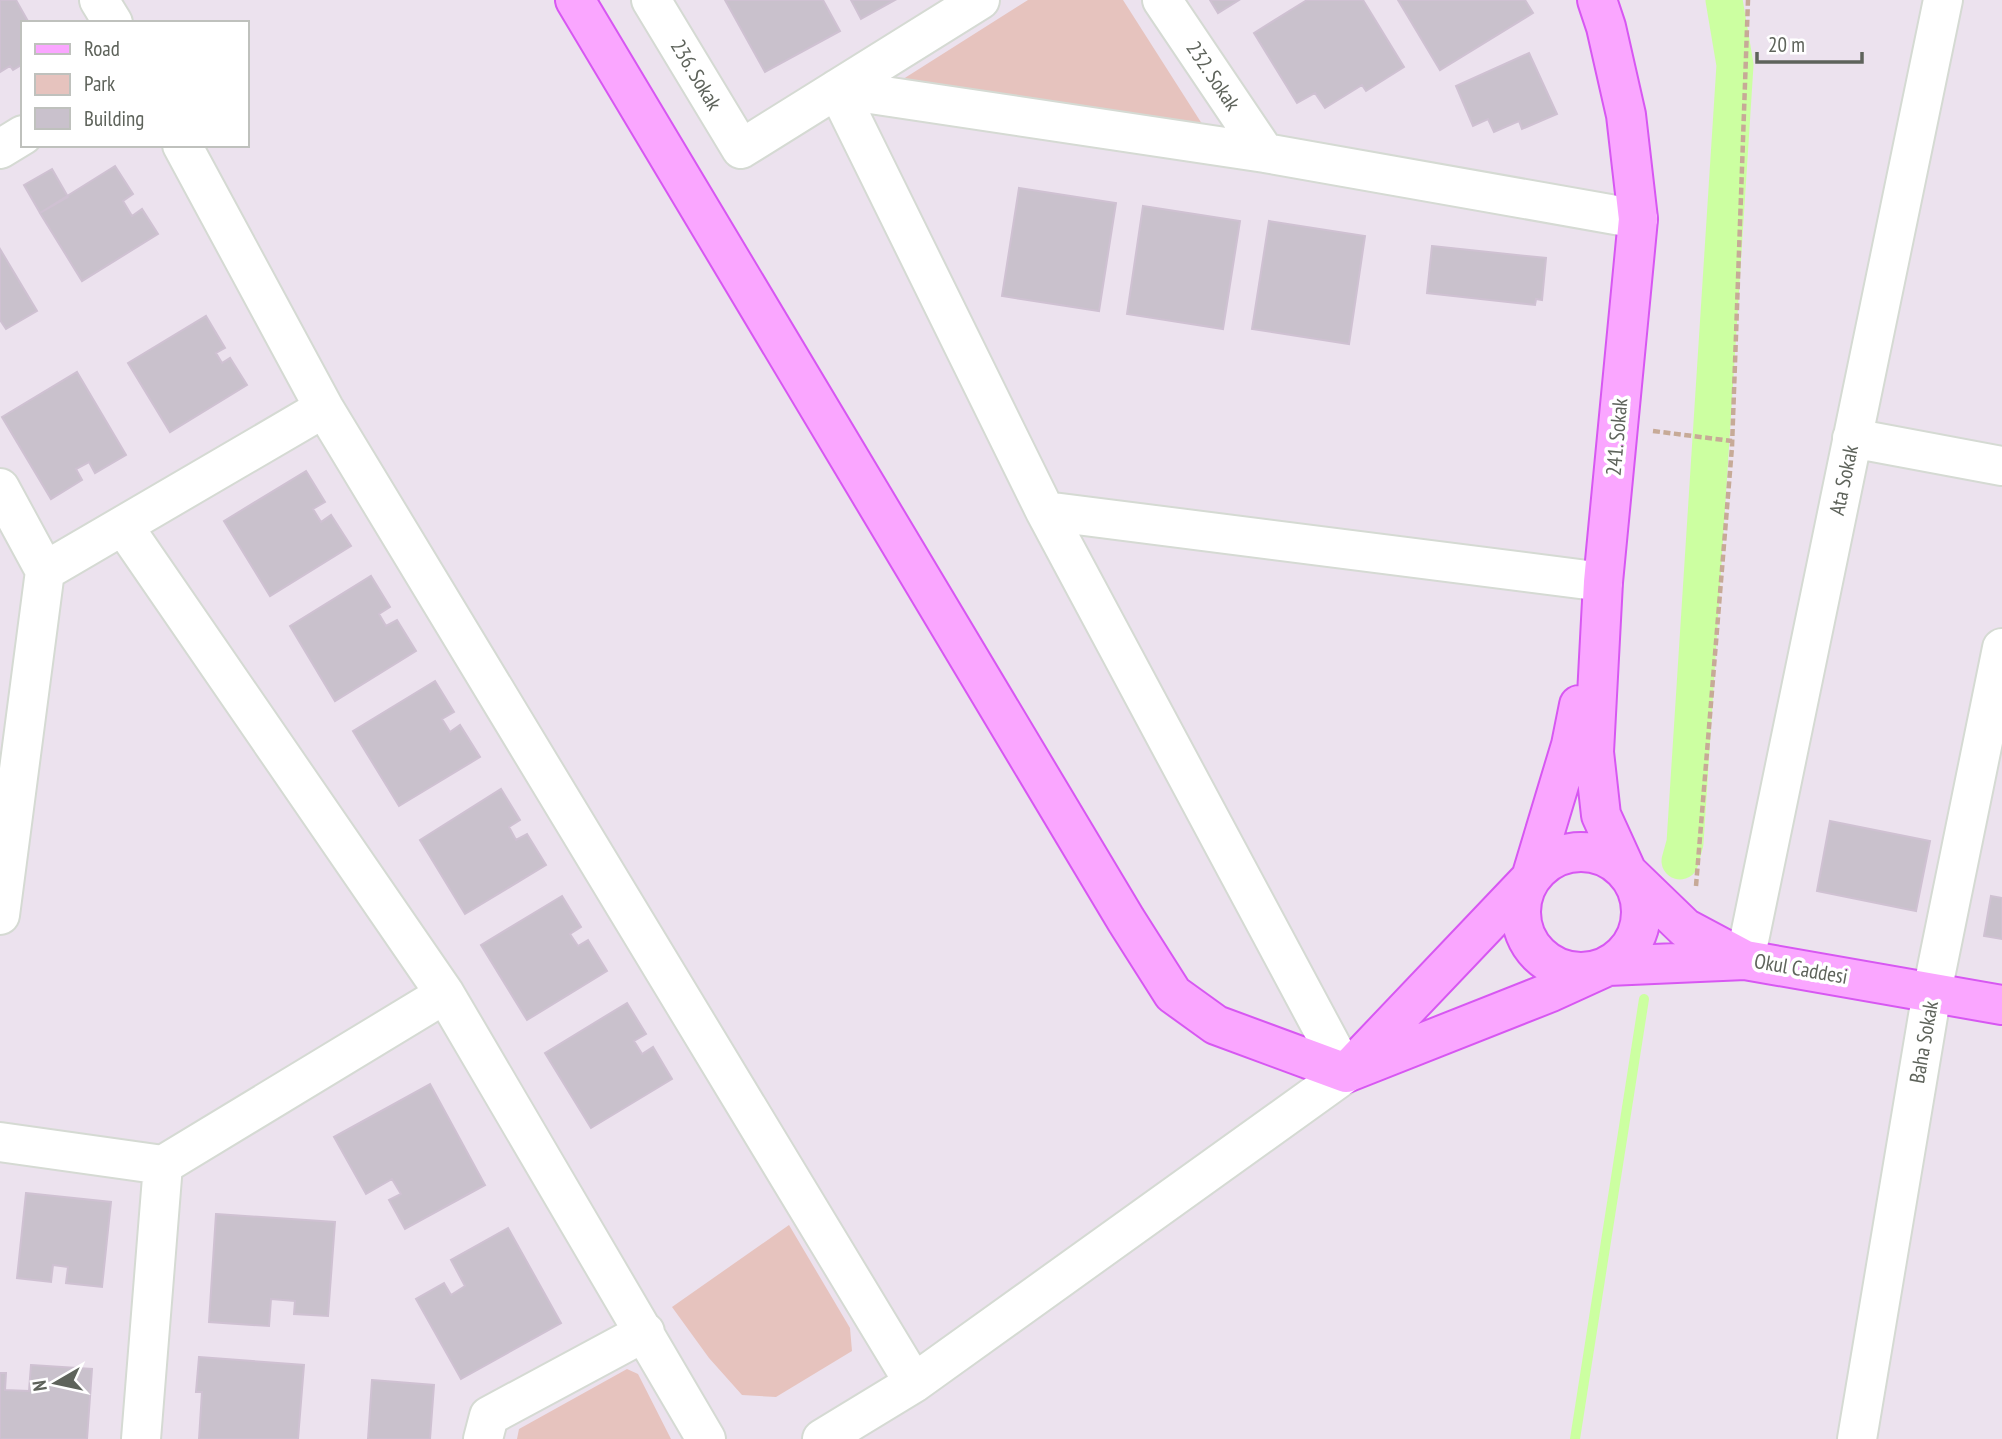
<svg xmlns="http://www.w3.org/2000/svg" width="2002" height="1439" viewBox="0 0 2002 1439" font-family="'PT Sans Narrow',sans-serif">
<rect width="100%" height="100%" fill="#ece2ee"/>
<path fill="#e6c3be" d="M1028,0H1123L1204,127L900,81Z
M789,1225L850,1328L852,1351L776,1397L742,1395L709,1358L672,1307Z
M627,1369L638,1374L671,1439H517L519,1429Z"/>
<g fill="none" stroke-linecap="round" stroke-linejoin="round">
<path stroke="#ccffa1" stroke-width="10" d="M1575,1439L1644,999"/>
<path stroke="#ccffa1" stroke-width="37" d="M1680,861L1685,843L1735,65L1724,0"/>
</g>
<path fill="#c9c1cc" stroke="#cfc1d2" stroke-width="2" d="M0,0H16L29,23H23V64L13,70L10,66L0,72Z
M725,0H823L840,31L765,72Z
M851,0H895L861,19Z
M1210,0H1239L1218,13Z
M1307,0H1363L1404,67L1366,91L1362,85L1325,108L1315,93L1297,103L1254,33Z
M1398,0H1525L1533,13L1440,70Z
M1529,53L1557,114L1522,129L1519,121L1494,132L1488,119L1473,126L1456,86Z
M115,166L133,194L123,201L132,216L142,209L158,234L82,281L40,213Z
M52,169L68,197L40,213L24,185Z
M1019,188L1116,203L1099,311L1002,296Z
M1143,206L1240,221L1223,329L1127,314Z
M1269,221L1365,236L1349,344L1252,329Z
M1432,246L1546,258L1542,300L1536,299L1535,305L1427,293Z
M0,249L37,311L6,329L0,320Z
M206,316L225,348L216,353L222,363L230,358L247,385L170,432L128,363Z
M77,372L126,455L95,473L89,462L76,469L82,480L51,499L2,417Z
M306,471L325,502L313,509L321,522L331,515L351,546L270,596L224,521Z
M371,576L390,607L379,614L386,626L397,620L416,651L335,701L290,626Z
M435,681L454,712L442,719L450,732L460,725L480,757L399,806L353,731Z
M501,789L520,820L509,827L516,840L527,834L546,865L465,914L420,840Z
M1830,821L1930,841L1916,911L1817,891Z
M562,896L581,927L570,934L578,946L588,940L607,971L527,1020L481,945Z
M1991,896L2002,898V939L1984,936Z
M627,1003L646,1034L634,1041L642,1054L653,1047L672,1079L591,1128L545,1053Z
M430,1084L485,1185L405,1229L389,1200L401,1194L392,1179L366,1194L334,1137Z
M26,1193L111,1202L102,1287L66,1283L68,1267L53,1265L51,1282L17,1278Z
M216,1214L335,1222L328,1316L294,1314L295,1301L271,1299L269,1326L209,1322Z
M508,1228L561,1323L461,1379L416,1299L444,1283L451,1295L465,1286L451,1260Z
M199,1357L304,1365L298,1439H199L202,1392H196Z
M31,1365L92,1369L87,1439H0V1373H6L5,1390L29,1391Z
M372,1380L434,1385L430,1439H368Z"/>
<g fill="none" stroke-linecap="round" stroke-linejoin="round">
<defs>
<path id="minor" d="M99,0L113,23
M651,0L741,149L980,0
M1162,0L1265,153
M837,89L1265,153L1638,219
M182,145L324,408L914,1383
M0,149L23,135
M1852,438L2002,466
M0,488L45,571
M1045,511L1603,582
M124,527L445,994L706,1439
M0,915L45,571L324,408
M1745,960L1943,0
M0,1142L163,1165L445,994
M141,1439L163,1165
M483,1439L489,1416L645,1332
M822,1439L914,1383L1346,1073L1045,511L837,89
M1857,1439L1932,992L2002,648"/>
<path id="major" d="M575,0L1126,920L1173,994L1216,1025L1346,1073L1551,992L1608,966L1745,960
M1597,0L1606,27L1626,115L1638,219L1603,582L1594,752L1601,815L1627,872L1685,928L1745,960L2002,1005
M1521 912a60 60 0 1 1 120 0a60 60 0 1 1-120 0Z
M1354,1064L1531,878L1571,745L1579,705"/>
</defs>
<use href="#minor" stroke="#d5dad3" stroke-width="42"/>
<use href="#major" stroke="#d757f2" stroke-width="42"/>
<path stroke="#c7aa97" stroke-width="4.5" stroke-dasharray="7 3.5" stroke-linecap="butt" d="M1653,431L1732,441
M1696,886L1732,447L1748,0"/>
<use href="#minor" stroke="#fff" stroke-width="38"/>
<use href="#major" stroke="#faa6ff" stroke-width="38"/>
</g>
<g text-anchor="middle" stroke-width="7" stroke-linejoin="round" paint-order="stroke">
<g font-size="21" fill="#5e635b" stroke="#fff">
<text transform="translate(696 75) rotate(59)" y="7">236. Sokak</text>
<text transform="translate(1213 76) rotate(56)" y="7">232. Sokak</text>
<text transform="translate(1617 437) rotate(-85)" y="7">241. Sokak</text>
<text transform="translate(1844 480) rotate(-78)" y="7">Ata Sokak</text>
<text transform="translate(1801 969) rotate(10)" y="7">Okul Caddesi</text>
<text transform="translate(1924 1042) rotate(-80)" y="7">Baha Sokak</text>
</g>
</g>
<rect x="21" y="21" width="228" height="126" fill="#ffffff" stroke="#bfc1bd" stroke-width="2"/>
<rect x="35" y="44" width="35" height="10" fill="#faa6ff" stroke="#bfc1bd" stroke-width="2"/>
<text x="84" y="56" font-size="21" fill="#5e635b">Road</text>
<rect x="35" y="74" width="35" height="21" fill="#e6c3be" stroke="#bfc1bd" stroke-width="2"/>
<text x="84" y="91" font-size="21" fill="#5e635b">Park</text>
<rect x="35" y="108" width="35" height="21" fill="#c9c1cc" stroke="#bfc1bd" stroke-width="2"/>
<text x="84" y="126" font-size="21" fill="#5e635b">Building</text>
<g transform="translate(56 1383) rotate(261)" stroke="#ffffff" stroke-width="5" paint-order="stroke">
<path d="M0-5L12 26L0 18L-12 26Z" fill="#5e635b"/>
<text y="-10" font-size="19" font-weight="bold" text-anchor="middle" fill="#5e635b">N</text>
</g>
<path d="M1757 52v10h105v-10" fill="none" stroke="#5e635b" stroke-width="3.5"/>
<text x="1768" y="52" font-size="21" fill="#5e635b" stroke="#ffffff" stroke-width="5" paint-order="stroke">20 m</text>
</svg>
